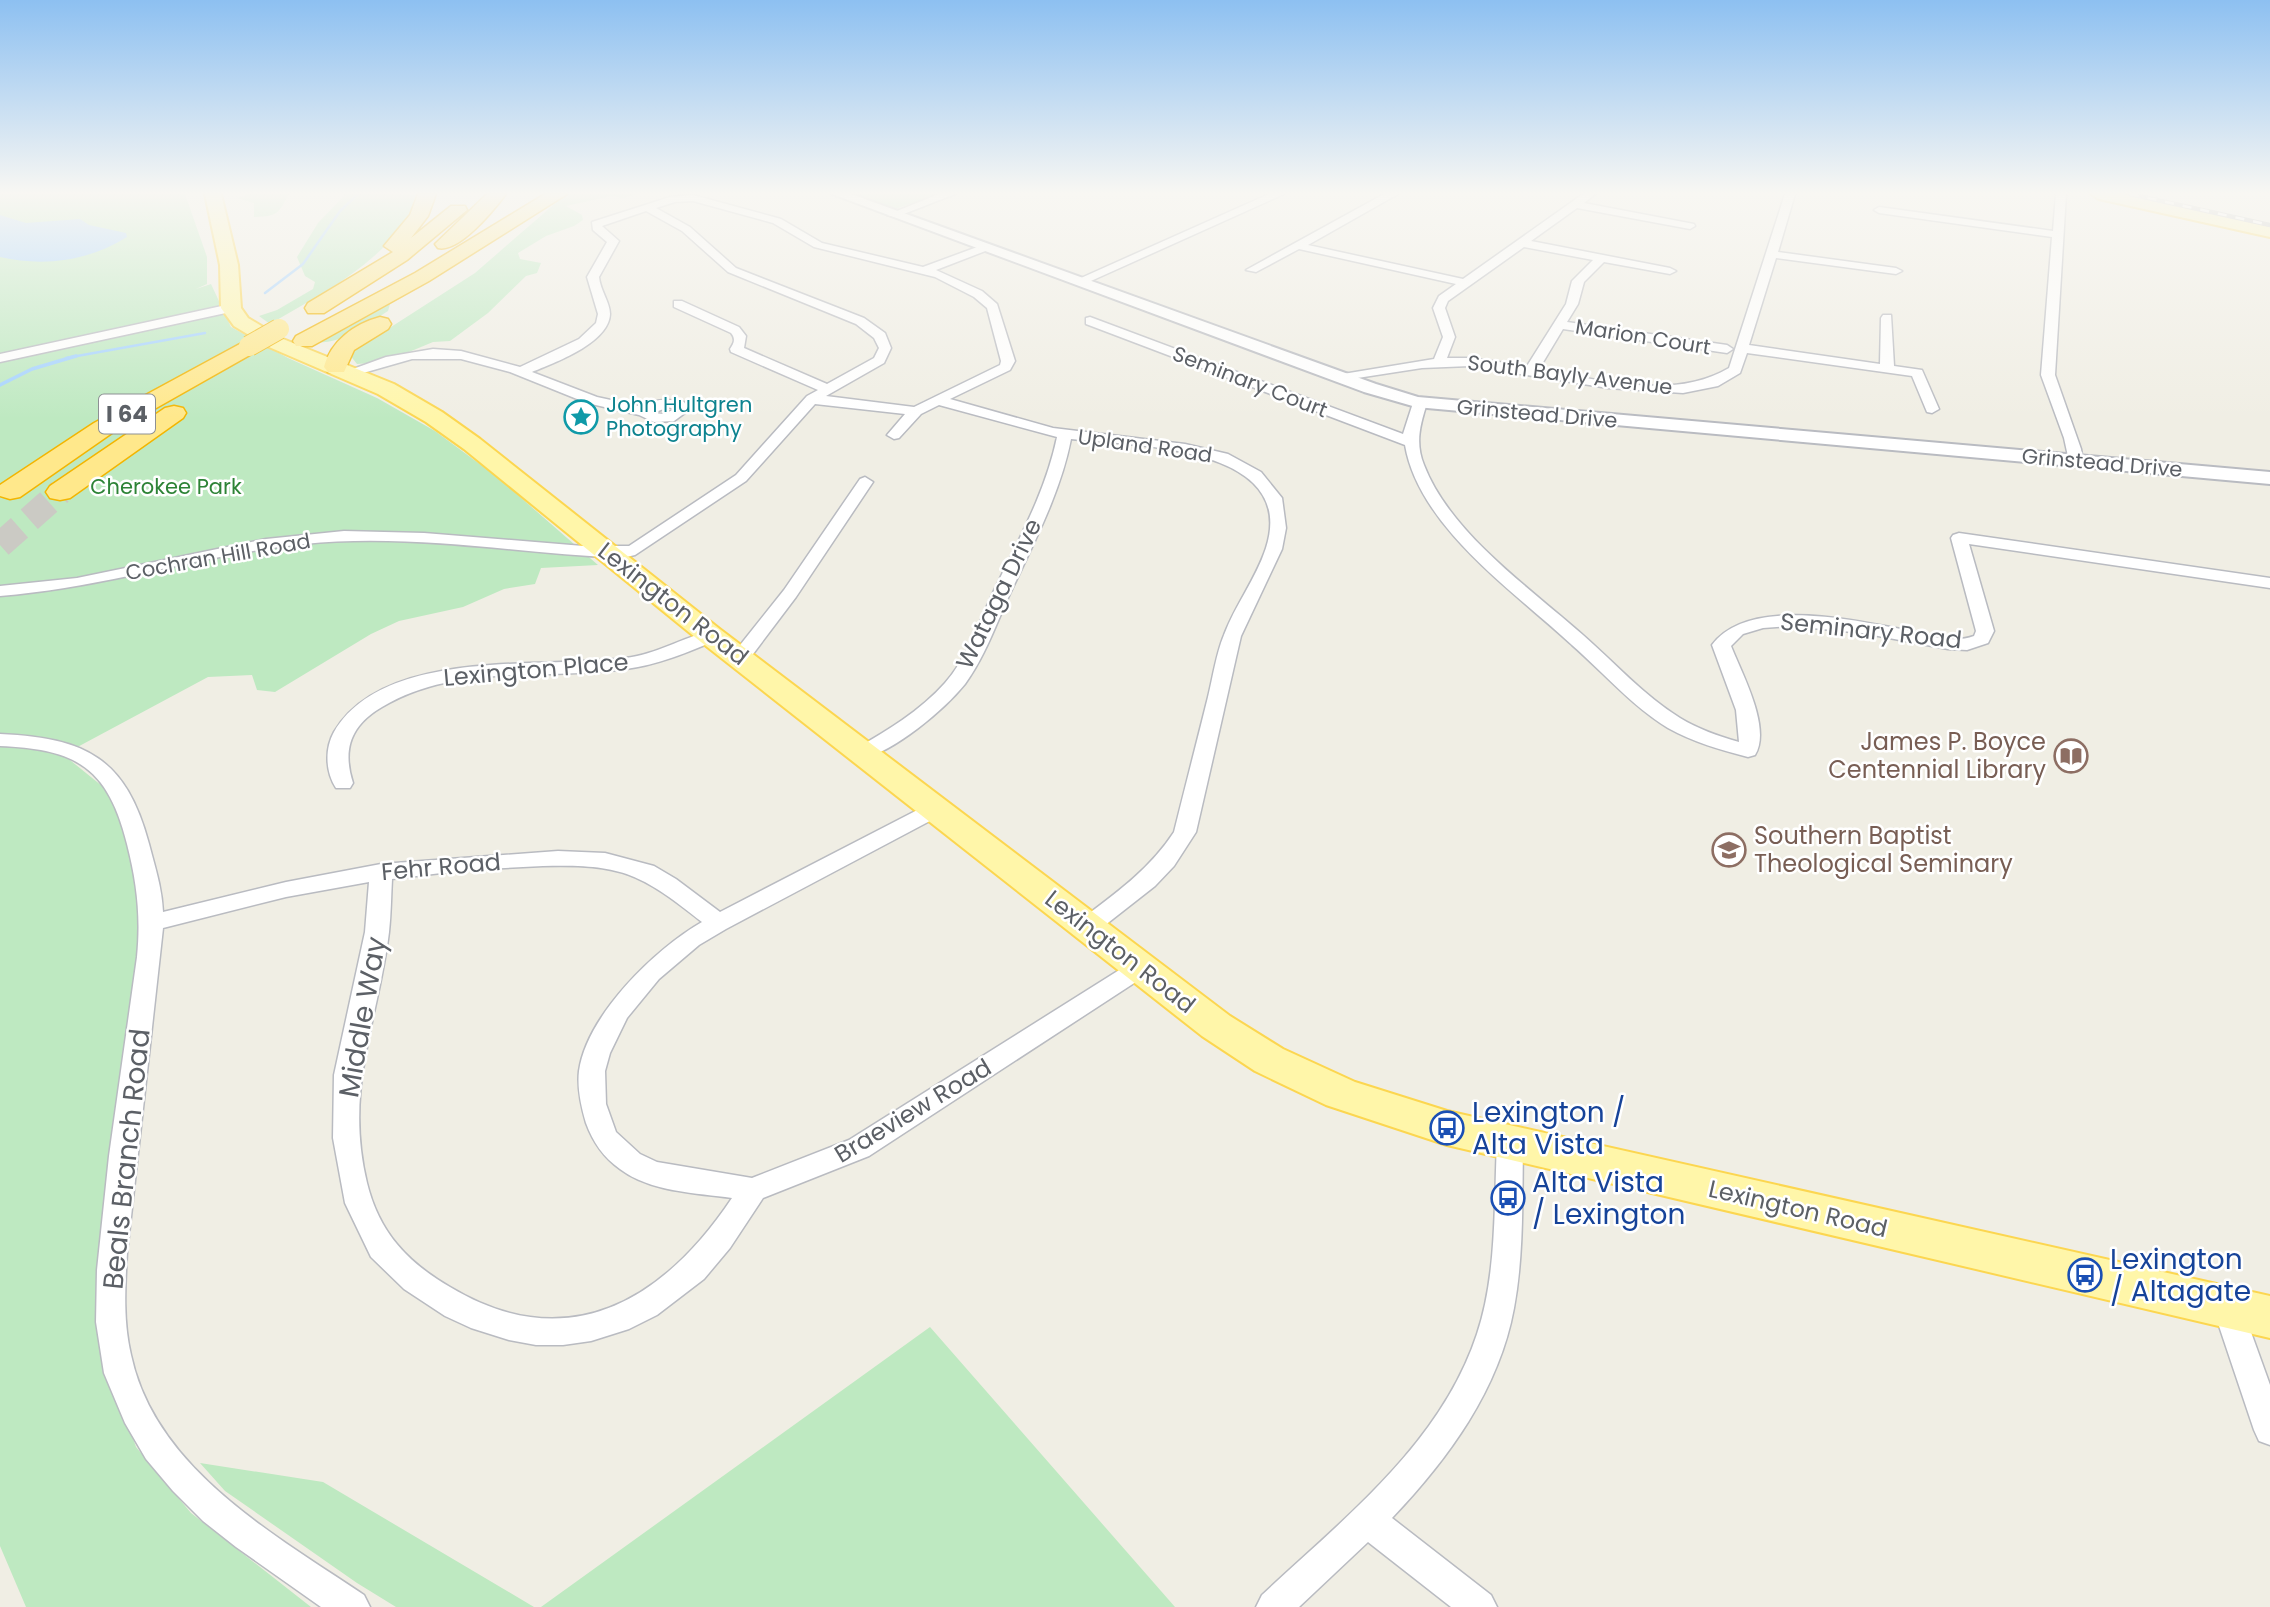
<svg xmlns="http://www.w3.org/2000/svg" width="2270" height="1607" viewBox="0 0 2270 1607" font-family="Poppins,sans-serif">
<rect width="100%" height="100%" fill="#f0eee4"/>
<path fill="#bee9c1" d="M0,194H185L207,257V284L196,289L211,284L231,327L288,358L377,398L435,431L496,476L598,565L541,568L535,584L504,589L463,607L399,621L371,634L275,692L257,690L252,675L208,677L70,751L60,752L107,790L123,823L134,866L142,918L131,1012L109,1153L97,1320L116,1388L136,1447L191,1513L311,1607H26L0,1546Z
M249,194H289C278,213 280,216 254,217V203L237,198Z
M343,194L418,195C396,257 323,293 270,324L259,316L277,310L313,289L315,282L305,276L297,257L318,223L344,196Z
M566,194H637L624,198L611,196L566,206L582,215L583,220L574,226L546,236L518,253L520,259L541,263L537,273L526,276L488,313L450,341L433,342L385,362L357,364L349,354L475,273Z
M856,194H940L895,209Z
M388,301L390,304L388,311C365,326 340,346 311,342Z
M930,1327L1175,1607H541Z
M200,1463L323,1482L534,1607H396L357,1583L225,1491Z"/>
<path fill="#a4d2ff" d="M0,215L26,223L80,219L89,225L126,233L127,237C89,261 44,267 0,257Z"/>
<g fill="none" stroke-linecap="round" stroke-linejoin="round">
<path stroke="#a4d2ff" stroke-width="2.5" d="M265,293L303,264L340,211L358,194
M66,358L205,333"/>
<path stroke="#a4d2ff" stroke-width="3.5" d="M0,385L32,369L76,356"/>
<path stroke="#cbcac4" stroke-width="26" stroke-dasharray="26 13" stroke-linecap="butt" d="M0,545L60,492"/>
<defs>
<path id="minor" d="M939,194H955L896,217L887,215Z
M1269,194H1284L1082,285L1072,282Z
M1384,194H1398L1308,245L1463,279L1583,194H1595L1584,203L1694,224L1695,226L1690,229L1577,208L1531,241L1670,268L1676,271L1670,274L1604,262L1584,282L1578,304L1567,322L1727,345L1733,349L1727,353L1563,329L1539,369C1599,380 1674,401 1729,368L1785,194H1795L1778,252L1896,268L1902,271L1896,274L1776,258L1749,345L1880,364L1881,318L1883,315H1891L1894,366L1922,370L1939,409L1932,413L1927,412L1912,376L1747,353L1740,373L1718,386L1683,393L1608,388L1470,366L1422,368L1338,381L1336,378L1343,374L1434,359L1443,337L1433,308L1439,296L1456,284L1299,249L1256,272L1246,270ZM1524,247L1593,260L1572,281L1566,304L1527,366L1470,358H1447L1455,337L1445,308L1448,301Z
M2056,194H2066L2055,375L2081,449L2083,461L2076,465L2069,461L2064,438L2041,375L2052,237L1879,213L1874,210L1879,207L2053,231Z
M693,195L781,219L822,243L923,267L980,246H988V250L936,270L982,291L997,304L1015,361L1010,370L950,399L1053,428L1185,444L1228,454L1261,472L1282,498L1286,528L1282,549L1241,636L1196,832L1174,866L1155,886L1095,933L1087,935L1079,933L1075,927L1079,921C1115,894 1149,870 1174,832C1185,787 1197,742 1208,697C1213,677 1216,654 1224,635C1235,605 1256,579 1266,548C1299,445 1134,446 1071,439C1060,495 1032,546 1008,598C995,627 984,658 965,684C944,710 895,751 862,759L855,757L852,753L855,749C887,731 920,711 945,683C966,659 977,628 990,599C1015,546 1045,495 1057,437L939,405L921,414L899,438L894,439L887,435L905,414L815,404L746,481L635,555L622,558C516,553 409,533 304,544C201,555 103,588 0,596V586L77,578L266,539L344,531L424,533L583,546H629L736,475L807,396L818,390L731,352L730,349C734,343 736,339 731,333L674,307V301H682L739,327L746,336L744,348L827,384L874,358L879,348L874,338L856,324L728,272L682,231L646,211L602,226L619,241L599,277C600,290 610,302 610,314C609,343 554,363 532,372L597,397L643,407C654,398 670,399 684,402L689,410L674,421L654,422L639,415L587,403L510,372L461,359H412L349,377L342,373L386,357L433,349L461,351L520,367L579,339L596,323L598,314L587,277L607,242L593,230L592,222L670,197ZM693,201L773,223L814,247L935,277L974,297L987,308L1001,361L1000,365L914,407L826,396L884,363L891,348L885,333L864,318L736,268L690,227L656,208L675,202ZM669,407L675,409L664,414L653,413Z
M231,304L237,308L235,311L0,362V354Z
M1090,317L1403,434L1413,403L1420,399L1425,400L1427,403C1420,425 1415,443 1424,465C1450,533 1530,588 1583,635C1615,663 1643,695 1680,718C1698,729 1718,736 1739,742L1736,710L1712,645C1748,596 1854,620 1906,630C1927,635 1953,644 1974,636L1976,631L1951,538L1953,535L1959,533L2270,578V588L1969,544L1994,631L1988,643L1967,650L1948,649L1862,633L1792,626L1763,628L1743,634L1731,646C1741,672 1772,728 1755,755L1748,757C1721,750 1693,742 1668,728C1632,706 1604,673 1572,645C1515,592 1419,527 1405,445L1086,324V318Z
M865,477L873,482L796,597L747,662H733L731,658L733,654L784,590L860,479Z
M711,631L720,636L717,640C688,652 658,665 626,669C544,681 457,662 382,707C351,725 342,749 353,783L350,788H336C325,771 325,748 334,732C384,647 542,669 625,658C655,655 681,638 711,631Z
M0,734C86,738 126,758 149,844C155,867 162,888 163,912L286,882L381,864L558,851L605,853L654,866L676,879L720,912L929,804H943L947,809L943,814L726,929L699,945L659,979L627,1018L610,1053L605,1071L606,1104L616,1132L640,1154L657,1162L752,1178L849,1140L1132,962L1140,959L1148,962L1152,968L1148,974L869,1156L763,1198L730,1248L704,1279L657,1315L629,1329L591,1341L563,1345H536L509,1340L471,1328L445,1316L404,1289L371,1257L345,1203L333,1138L334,1075L365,932L369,882L286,897L163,928L127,1253C125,1287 123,1321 131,1355C155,1469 275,1535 364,1595L370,1607H321L236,1547L203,1521L173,1491L146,1459L125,1423L104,1373L96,1322L97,1270L109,1156L137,957C141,917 137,883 127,844C108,768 77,749 0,746ZM543,866C622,864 640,873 702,922C655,949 587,1015 579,1071C577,1088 581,1106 586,1123C593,1142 603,1157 620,1169C650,1192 697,1193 732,1198C663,1301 568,1358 450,1287C407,1262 379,1232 367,1183C344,1088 378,1022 389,932C391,914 391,896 392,879L466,870Z
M1510,1132L1520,1135L1523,1143C1522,1198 1524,1254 1514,1308C1499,1390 1448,1459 1392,1518L1491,1595L1497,1607H1451L1368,1542L1299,1607H1256L1262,1595C1343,1519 1441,1444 1477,1334C1497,1274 1494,1206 1497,1143L1500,1135Z
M2228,1295L2239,1299L2270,1385V1445L2259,1441L2254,1430L2213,1308L2217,1299Z"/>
<path id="tertiary" d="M832,194H851L1376,384L1418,397L2270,472V484L1416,407L1364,392Z"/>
<path id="primary" d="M205,194H221L238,265L241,308L248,318L283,339L394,384L442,412L480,439L721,630L1230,1016L1283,1049L1355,1082L1447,1111L2270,1296V1338L1447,1145L1326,1105L1255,1071L1202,1036L701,642L464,449L426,422L378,394L269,347L234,326L221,308L220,265Z
M2091,194H2123L2270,227V237L2099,199Z"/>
<path id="motorway" d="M418,194H436L428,216L411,238L451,206H465L467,210L407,260L324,313H308L305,308L308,303L393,252L384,246L410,215Z
M487,194H506C493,211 459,253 438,248L435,244Z
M545,194H567L429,281L312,346H296L293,341L296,336L415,273Z
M380,317L388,319L391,324L388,329L354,350L344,372H328L324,367C331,341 354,324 380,317Z
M249,339L257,341L260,346L257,351L112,433L20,497L10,499L0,496V485L94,423Z
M174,406L183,408L186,413L183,418L70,498L60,500L50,498L46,492L50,486L165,408Z"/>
</defs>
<use href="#minor" stroke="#b9bbc1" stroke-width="3"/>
<use href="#tertiary" stroke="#b9bbc1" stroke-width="4"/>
<use href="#primary" stroke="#fcd650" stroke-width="4"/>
<use href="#motorway" stroke="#f3b500" stroke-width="3"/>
<use href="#minor" fill="#fff" fill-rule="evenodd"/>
<use href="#tertiary" fill="#fff" fill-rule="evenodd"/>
<use href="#primary" fill="#fff6a9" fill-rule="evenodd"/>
<use href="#motorway" fill="#ffe88b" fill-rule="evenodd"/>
<defs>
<path id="rail" d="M2130,194L2270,225"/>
</defs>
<use href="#rail" stroke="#b7b8b9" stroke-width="4.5"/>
<use href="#rail" stroke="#fff" stroke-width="2.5" stroke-dasharray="9" stroke-linecap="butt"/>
<defs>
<path id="motorway-bridge" d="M249,346L279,329"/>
</defs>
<use href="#motorway-bridge" stroke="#f3b500" stroke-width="22" stroke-linecap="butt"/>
<use href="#motorway-bridge" stroke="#ffe88b" stroke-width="20"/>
</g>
<linearGradient id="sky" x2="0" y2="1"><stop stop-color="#8dc0f1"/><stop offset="0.46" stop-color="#f8f7f3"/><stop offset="1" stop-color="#f8f7f3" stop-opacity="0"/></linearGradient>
<rect width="2270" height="419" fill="url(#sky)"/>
<defs>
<symbol id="sight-ring" viewBox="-11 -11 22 22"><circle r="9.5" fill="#fff" stroke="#0f9aa8" stroke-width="1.5"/><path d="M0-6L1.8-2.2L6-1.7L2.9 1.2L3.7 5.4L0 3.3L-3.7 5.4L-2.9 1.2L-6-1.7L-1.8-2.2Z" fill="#0f9aa8"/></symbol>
<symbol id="library-ring" viewBox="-11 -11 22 22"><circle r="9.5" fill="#fff" stroke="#8d6e63" stroke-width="1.5"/><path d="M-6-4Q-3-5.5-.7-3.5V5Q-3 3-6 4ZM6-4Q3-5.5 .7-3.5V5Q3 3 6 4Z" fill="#8d6e63"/></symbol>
<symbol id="university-ring" viewBox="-11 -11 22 22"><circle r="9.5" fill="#fff" stroke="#8d6e63" stroke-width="1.5"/><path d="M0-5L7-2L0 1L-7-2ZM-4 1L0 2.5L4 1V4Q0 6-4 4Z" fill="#8d6e63"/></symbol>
<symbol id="bus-ring" viewBox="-11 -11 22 22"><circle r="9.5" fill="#fff" stroke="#1a4fb4" stroke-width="1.5"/><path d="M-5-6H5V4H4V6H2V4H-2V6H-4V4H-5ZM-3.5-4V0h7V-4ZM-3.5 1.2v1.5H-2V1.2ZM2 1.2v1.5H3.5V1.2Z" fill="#1a4fb4"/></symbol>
</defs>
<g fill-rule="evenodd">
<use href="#sight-ring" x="562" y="398" width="38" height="38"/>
<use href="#library-ring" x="2052" y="737" width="38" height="38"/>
<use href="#university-ring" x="1710" y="831" width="38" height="38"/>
<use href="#bus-ring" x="1428" y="1109" width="38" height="38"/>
<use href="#bus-ring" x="1489" y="1179" width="38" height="38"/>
<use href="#bus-ring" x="2066" y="1256" width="38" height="38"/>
</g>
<g text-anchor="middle" stroke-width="5" stroke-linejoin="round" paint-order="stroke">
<g font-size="21" fill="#5c6066" stroke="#fff">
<text transform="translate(1643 337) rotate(9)" y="7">Marion Court</text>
<text transform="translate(1570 375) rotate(7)" y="7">South Bayly Avenue</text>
<text transform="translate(1250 382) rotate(21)" y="7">Seminary Court</text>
<text transform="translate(1537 414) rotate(5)" y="7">Grinstead Drive</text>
<text transform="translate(1145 446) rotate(8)" y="7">Upland Road</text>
<text transform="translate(2102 463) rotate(5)" y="7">Grinstead Drive</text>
<text transform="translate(218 557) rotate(-10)" y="7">Cochran Hill Road</text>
</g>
<g font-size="21" fill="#0d838f" stroke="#fff" text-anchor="start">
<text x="606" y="412">John Hultgren<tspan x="606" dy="24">Photography</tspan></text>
</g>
<g font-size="21" fill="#2d8336" stroke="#fff">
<text x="166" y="494">Cherokee Park</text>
</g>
<rect fill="#fff" stroke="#8d9094" stroke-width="2" x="99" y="394.5" width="56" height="39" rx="5"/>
<g font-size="23" font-weight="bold" fill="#5c6066">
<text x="127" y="422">I 64</text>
</g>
<g font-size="24" fill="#5c6066" stroke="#fff">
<text transform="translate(999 594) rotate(-64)" y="8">Wataga Drive</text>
<text transform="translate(673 604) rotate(38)" y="8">Lexington Road</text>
<text transform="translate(1871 631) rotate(6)" y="8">Seminary Road</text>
<text transform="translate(536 670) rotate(-5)" y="8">Lexington Place</text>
<text transform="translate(441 867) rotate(-5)" y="8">Fehr Road</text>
<text transform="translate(1120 952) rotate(38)" y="8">Lexington Road</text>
<text transform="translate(913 1111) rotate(-31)" y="8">Braeview Road</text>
<text transform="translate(1798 1209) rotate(13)" y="8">Lexington Road</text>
</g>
<g font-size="24" fill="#785e54" stroke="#fff" text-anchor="end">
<text x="2046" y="750">James P. Boyce<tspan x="2046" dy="28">Centennial Library</tspan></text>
<text x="1754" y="844" text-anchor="start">Southern Baptist<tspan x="1754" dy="28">Theological Seminary</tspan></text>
</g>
<g font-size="28" fill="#5c6066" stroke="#fff">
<text transform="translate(362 1017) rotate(-80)" y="10">Middle Way</text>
<text transform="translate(126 1159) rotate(-84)" y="10">Beals Branch Road</text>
</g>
<g font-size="28" fill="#164399" stroke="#fff" text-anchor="start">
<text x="1472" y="1122">Lexington /<tspan x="1472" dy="32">Alta Vista</tspan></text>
<text x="1532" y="1192">Alta Vista<tspan x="1532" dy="32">/ Lexington</tspan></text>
<text x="2110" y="1269">Lexington<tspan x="2110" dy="32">/ Altagate</tspan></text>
</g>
</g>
</svg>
